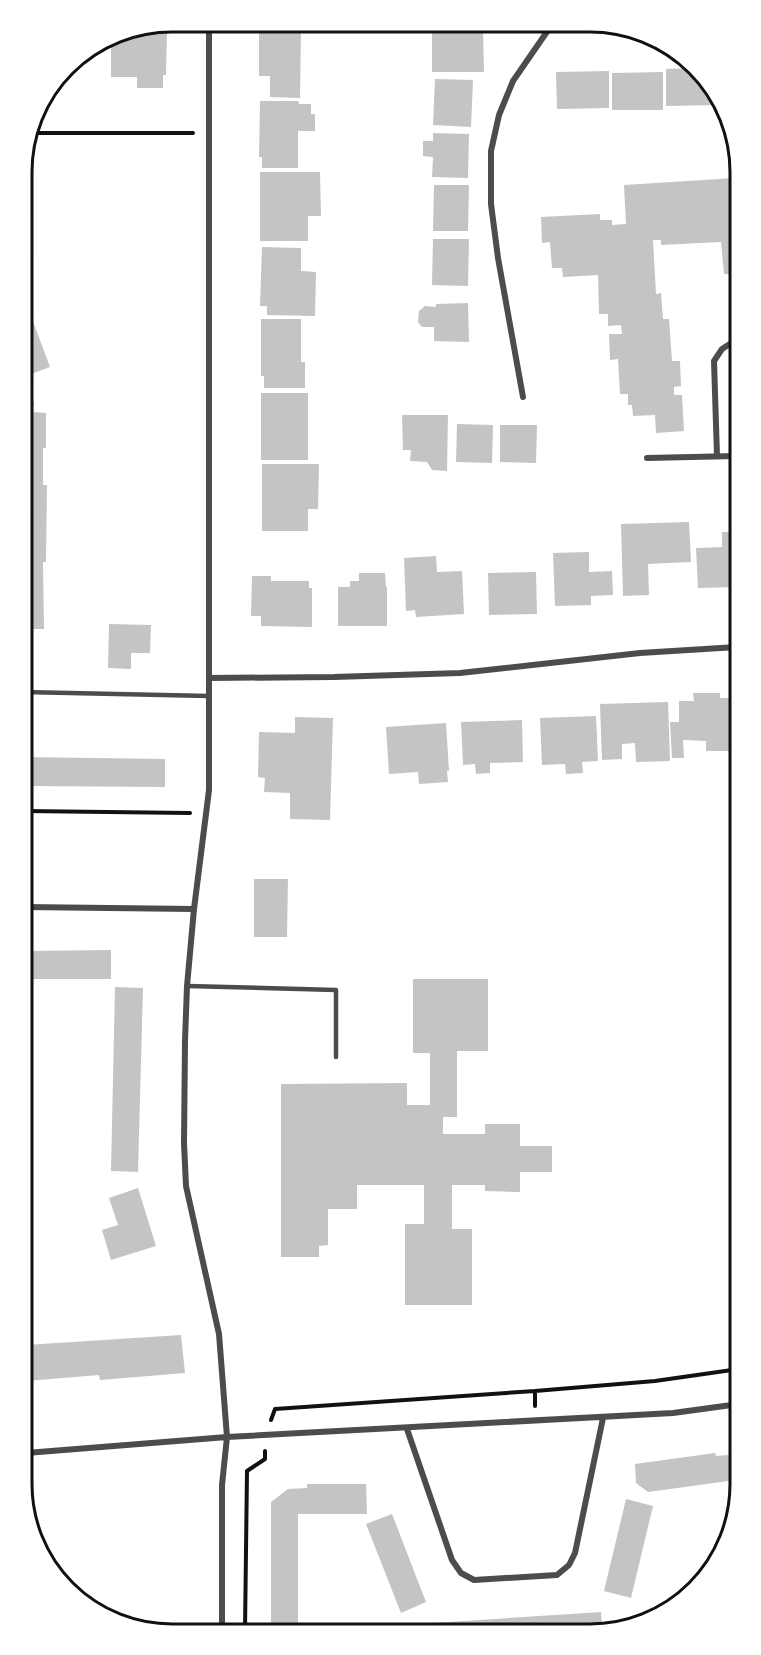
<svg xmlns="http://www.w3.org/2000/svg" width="761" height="1655" viewBox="0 0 761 1655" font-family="Figtree,sans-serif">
<rect width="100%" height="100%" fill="#fff"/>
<path fill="#c4c4c4" d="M260,22H304V27H260Z
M425,23H481V27L427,26Z
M131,29L167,30L166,75H163V88H137V77H111V38H131Z
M259,30L301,31L300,98L270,97V76H259Z
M432,31H483L484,72H432Z
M695,68L717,105L666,106V69Z
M609,71V108L557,109L556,72Z
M663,72V110H612V73Z
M435,79L473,80L471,127L433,125Z
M260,101H298L299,104H311V114H315V131H298V168H262V157H259Z
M433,133L469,134L468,178L432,177L433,157L423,156V141H433Z
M260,172H320L321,216H308V241H260Z
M735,178V274H724L721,242L661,245V240H653L656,294L661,293L663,319H669L672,361H680L681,386L674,387V395H682L684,431L656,433L655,415L633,416L632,405H628V394H620L618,359L610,360L609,334H622L621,325L608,326V314H599L598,275L563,277L562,268H552L550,242L542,243L541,217L600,214V220H612V225L626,224L624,185Z
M434,185H469L468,231H433Z
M433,239H469L468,286L432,285Z
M262,247L301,248V271L316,272L315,316L267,315V306H260Z
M22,292L50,367L31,374V402H34L33,412L46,413V448H43V485H47L46,562H43L44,629H23Z
M468,303L469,342L434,341V327H422L418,322L419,311L425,306L436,307V304Z
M261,319H301V362H305V388H264V376H261Z
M261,393H308V460H261Z
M402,415H448L447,471L432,470L427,462L410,461L411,450H403Z
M457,424L493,425L492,463L456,462Z
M500,425H537L536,463L500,462Z
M262,464H319L318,509H308V531H262Z
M689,522L691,562L648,564L649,595L623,596L621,524Z
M722,532H736V587L698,588L696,548L722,547Z
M589,552V572L612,571L613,595L591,596V605L555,606L553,553Z
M436,556L437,572L462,571L464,614L416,617L415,610L406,611L404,558Z
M536,572L537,614L489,615L488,573Z
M359,573H385L386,587H387V626H338V587H350V581H359Z
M252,576H271V581H309V588H312V627L261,626V616H251Z
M109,624L151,625L150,653H131V669L108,668Z
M693,693H720V698H736V745L732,751H706V741L683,740L684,758H672L670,722H679V701H694Z
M668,702L670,761L636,762L635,743L622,744V759L602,760L600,704Z
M596,716L598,761L582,762L583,773L566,774L565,764L542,765L540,718Z
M295,717L333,718L330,820L290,819V793L264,792L265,778L258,777L259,732L295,733Z
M522,720L523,762L490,763V773L476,774L475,764L463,765L461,722Z
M446,723L449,771H447L448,782L419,784L418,772L389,774L386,727Z
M23,757L165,759V787L24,786Z
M254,879H288L287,937H254Z
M111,950V979H24V951Z
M413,979H488V1051H457V1117H443V1134H485V1124H520V1146H552V1172H520V1192L485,1191V1185H452V1229H472V1305H405V1224H424V1185H357V1209H328V1245L319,1246V1257H281V1084L407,1083V1105H430V1053H413Z
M115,987L143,988L138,1172L111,1171Z
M138,1188L156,1246L111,1260L102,1230L118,1225L109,1198Z
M181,1335L185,1373L100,1380L99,1375L26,1381V1345Z
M715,1453L716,1456L740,1454V1483L736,1480L648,1492L636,1483L635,1464Z
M307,1484H366L367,1514H298V1626H271V1502L288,1489L307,1488Z
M626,1499L653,1506L631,1598L604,1591Z
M392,1514L426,1602L401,1613L366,1524Z
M601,1612L602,1629L434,1630L433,1623Z"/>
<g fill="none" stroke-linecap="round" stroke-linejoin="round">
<path stroke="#111" stroke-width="4" d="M29,133H193
M24,811L190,813
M535,1406V1391L655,1381L739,1369
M271,1420L275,1409L535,1391
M245,1631L247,1471L265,1459V1451"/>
<path stroke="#4c4c4c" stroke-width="4.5" d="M23,692L209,696
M187,986L336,990V1057"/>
<path stroke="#4c4c4c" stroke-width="6" d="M209,21V790L194,909L187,986L185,1041L184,1143L186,1186L219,1334L227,1437L222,1485V1631
M580,24L603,30H631
M523,397L498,258L491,204V151L499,115L513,81L553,23
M717,456L714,361L722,349L736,340
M647,458L736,456
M209,678L334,677L460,673L640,653L737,647
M24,907L194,909
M407,1429L452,1560L461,1573L474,1580L557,1575L569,1565L575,1553L603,1418
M26,1453L227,1437L673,1413L739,1404"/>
</g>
<path d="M0 0H761V1655H0ZM172 32H590A140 140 0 0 1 730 172V1484A140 140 0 0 1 590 1624H172A140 140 0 0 1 32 1484V172A140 140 0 0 1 172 32Z" fill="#fff" fill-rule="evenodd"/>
<path fill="none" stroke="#111" stroke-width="3" d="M172 32H590A140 140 0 0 1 730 172V1484A140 140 0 0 1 590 1624H172A140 140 0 0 1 32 1484V172A140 140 0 0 1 172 32Z"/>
</svg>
